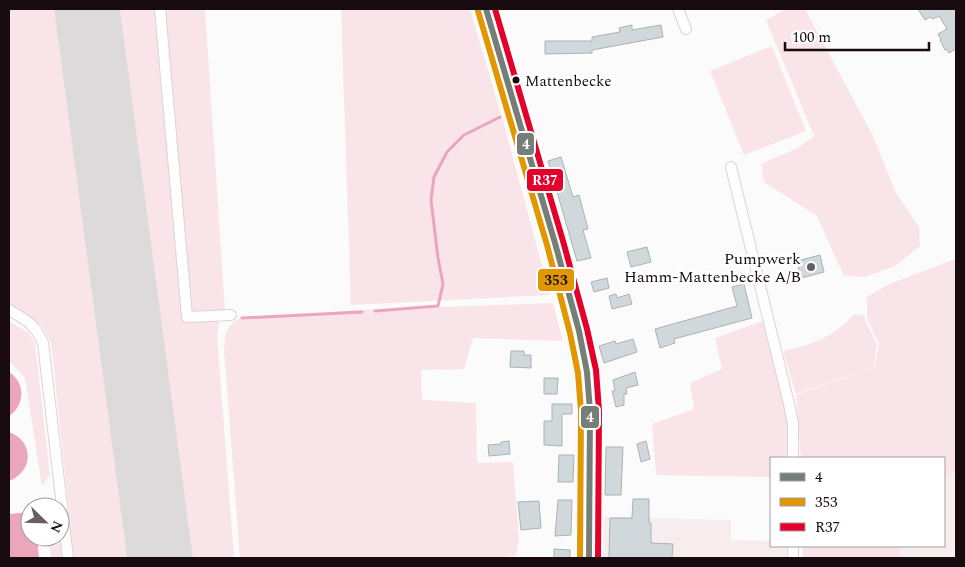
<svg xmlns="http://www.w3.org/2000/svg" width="965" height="567" viewBox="0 0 965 567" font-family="Spectral,serif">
<rect width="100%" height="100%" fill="#fbfbfb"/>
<path fill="#f7ecee" d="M956,471V558H900V546H944V478Z
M604,517L731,520V540L771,541V546H786V558H603Z"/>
<path fill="#f9e4e9" d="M9,9H205L225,311L220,320L217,335L234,558H74L51,343L42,326L9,305Z
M341,9H470L503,121L550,295L351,305Z
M786,9H805L873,136L896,193L919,227L920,246L895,266L865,277L844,276L817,216L764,182L761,164L798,148L814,136L766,20Z
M772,46L806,131L744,155L710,71Z
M955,259L956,263V471L944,478V458H801L796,395L875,367L879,343L867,319V297L887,285Z
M553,303L563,341L473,338L464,369L421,370L422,400L476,403L477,463L513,462L519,539L516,556L495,558H240L224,349C226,333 225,325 241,318L360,310Z
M854,314L865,316V320L877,344L874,367L796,394L783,351C812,344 833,338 854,314Z
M9,321L29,333L35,343L50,475L42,486L25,378L11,363L9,362Z
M763,321L784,397L788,425V458H771V477L656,475L652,424L694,409L690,383L722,369L715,338Z
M48,537H60L62,558H51Z
M802,546H900V558H803Z"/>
<path fill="#eca6bb" d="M9,372C26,383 25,405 9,416Z
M9,432C34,441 34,471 9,481Z
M30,512V537H37L39,558H9V514Z"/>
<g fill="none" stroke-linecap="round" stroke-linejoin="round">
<path stroke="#eca6bb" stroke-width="3" d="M375,311L438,306L443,284L438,258L431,200L434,177L447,152L464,135L500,117
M242,318L362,312"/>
<path stroke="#dcdadb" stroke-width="65" d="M87,9L160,558"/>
</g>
<path fill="#d0d8db" stroke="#abb2b5" d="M918,9H956V49L949,53L946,49L945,50L940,40L941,39L938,34L947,29L939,16L933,19L930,17L925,20Z
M632,25V30L661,25L663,37L592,50V53L545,54V41H592V37L620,32L619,28Z
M561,157L573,197L579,195L588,229L583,230L591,258L577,261L548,161Z
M647,247L651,262L631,267L627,252Z
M820,255L824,272L801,278L797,261Z
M607,278L609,288L594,292L591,282Z
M744,284L752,318L674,339L675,343L660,348L655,329L737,306L732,287Z
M616,294L617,298L629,294L632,304L612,309L609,296Z
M633,339L637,352L604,363L599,346L615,341L616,344Z
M511,351H524V355H531V368L510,367Z
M635,372L638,385L626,388L627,394H624V405L616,407L612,391H615L613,380Z
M544,378H558L557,394H544Z
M552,404H572V414H562V446L544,445V421H552Z
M509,441L510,454L489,456L488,445L501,444V442Z
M646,441L650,459L641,462L637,444Z
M606,447H623L621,495H605Z
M559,455H574L573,482H558Z
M633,499H649V523H651V543L673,544L672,558H609L610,518H632Z
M558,500H572L571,535L555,536Z
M539,501L541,528L521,530L518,502Z
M554,549L570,550V558H554Z"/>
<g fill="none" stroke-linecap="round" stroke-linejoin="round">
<defs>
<path id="minor" d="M160,9L187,317L231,315
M678,9L686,29
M731,167L789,404L793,424V458
M9,310C26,320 35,324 43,343L68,558
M793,558V546"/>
<path id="major" d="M486,9L555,243L579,331L587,372L590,411L589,558"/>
</defs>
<use href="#minor" stroke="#dbd3d6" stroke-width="12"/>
<use href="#major" stroke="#bdb0b4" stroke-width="14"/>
<use href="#minor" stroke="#fefefe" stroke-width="10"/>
<use href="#major" stroke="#f3edef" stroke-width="12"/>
<defs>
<path id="bus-1" d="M486,9L555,243L579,331L587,372L590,411L589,558"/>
<path id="bus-2" d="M478,11L547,245L570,333L578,373L581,411L580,558"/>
<path id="bus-3" d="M495,9L563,241L587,329L596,370L599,411L598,558"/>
</defs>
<use href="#bus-1" stroke="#fff" stroke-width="10"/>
<use href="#bus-2" stroke="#fff" stroke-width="10"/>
<use href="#bus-3" stroke="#fff" stroke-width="10"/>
<use href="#bus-1" stroke="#757f77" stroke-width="6"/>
<use href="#bus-2" stroke="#e19602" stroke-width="6"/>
<use href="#bus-3" stroke="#e4002b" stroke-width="6"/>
</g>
<circle fill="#180b0f" stroke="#fff" stroke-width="2" cx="516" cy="80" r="4.5"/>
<circle fill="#675f62" stroke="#fff" stroke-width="2" cx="811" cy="267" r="5"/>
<g text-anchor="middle" stroke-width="5" stroke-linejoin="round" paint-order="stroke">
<g font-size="15" fill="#180b0f" stroke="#fff" text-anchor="start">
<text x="525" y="86">Mattenbecke</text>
</g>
<g font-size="16" fill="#180b0f" stroke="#fff" text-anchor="end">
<text x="801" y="264">Pumpwerk<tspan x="801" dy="18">Hamm-Mattenbecke A/B</tspan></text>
</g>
</g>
<g stroke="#fff" stroke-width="2">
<rect x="516" y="132" width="19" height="24" rx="5" fill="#757f77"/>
<rect x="526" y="168" width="38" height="24" rx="5" fill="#e4002b"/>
<rect x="537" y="268" width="38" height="24" rx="5" fill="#e19602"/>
<rect x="580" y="405" width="20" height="24" rx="5" fill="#757f77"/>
</g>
<g font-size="14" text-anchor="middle" font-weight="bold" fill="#fff">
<text x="526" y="149">4</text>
<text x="545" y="185">R37</text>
<text x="590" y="422">4</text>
</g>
<g font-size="14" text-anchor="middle" font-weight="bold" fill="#111">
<text x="556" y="285">353</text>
</g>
<rect width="965" height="567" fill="none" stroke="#180b0f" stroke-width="20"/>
<rect x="770" y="457" width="175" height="90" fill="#ffffff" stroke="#a39d9f"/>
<rect x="780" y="473" width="25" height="8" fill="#757f77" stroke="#a39d9f"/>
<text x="815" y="482" font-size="15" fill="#180b0f">4</text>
<rect x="780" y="498" width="25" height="8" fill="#e19602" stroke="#a39d9f"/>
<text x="815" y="507" font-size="15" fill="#180b0f">353</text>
<rect x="780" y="523" width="25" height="8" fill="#e4002b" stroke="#a39d9f"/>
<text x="815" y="532" font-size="15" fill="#180b0f">R37</text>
<g transform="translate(45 522) rotate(113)"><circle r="24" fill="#ffffff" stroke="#a39d9f"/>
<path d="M0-4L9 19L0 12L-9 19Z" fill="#675f62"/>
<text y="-8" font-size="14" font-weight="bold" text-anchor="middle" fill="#180b0f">N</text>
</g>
<path d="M785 42v8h144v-8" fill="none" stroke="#180b0f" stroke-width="2.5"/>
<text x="792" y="42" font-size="15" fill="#180b0f" stroke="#ffffff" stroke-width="4" paint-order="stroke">100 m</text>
</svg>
